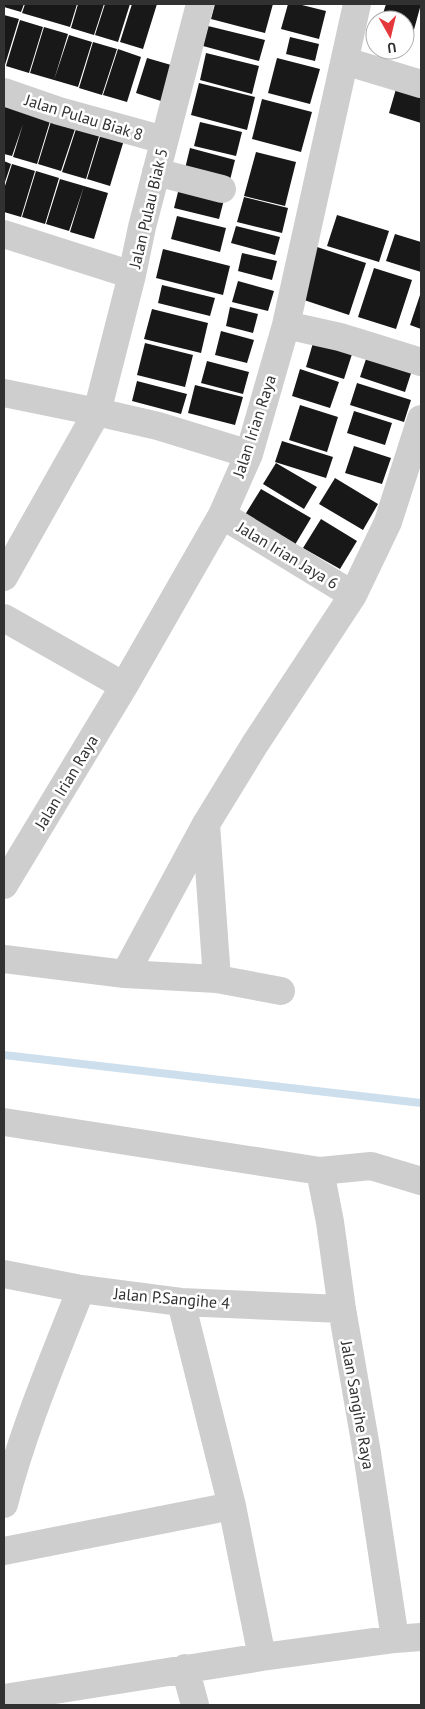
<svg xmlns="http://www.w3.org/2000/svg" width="425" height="1709" viewBox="0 0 425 1709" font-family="'PT Sans',sans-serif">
<rect width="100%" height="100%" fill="#fff"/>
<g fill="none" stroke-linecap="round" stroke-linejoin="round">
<path stroke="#cddfed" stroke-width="8" d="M4,1055L421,1103"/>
</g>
<path fill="#181818" d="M4,4H24L21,12L4,7Z
M25,4H51L46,20L22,13Z
M51,4H77L70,27L46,20Z
M78,4H104L94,35L71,28Z
M105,4H130L118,42L95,35Z
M132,4H157L143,49L120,42Z
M215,4H273L265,33L211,19Z
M288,4H298L326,11L319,39L281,29Z
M386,4H421L409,48L405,46V20H381Z
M4,15L19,19L4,68Z
M20,20L43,27L29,73L6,66Z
M208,26L265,40L259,61L203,46Z
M44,27L68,34L54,80L30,73Z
M69,35L92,42L78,87L54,80Z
M290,37L319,44L315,61L286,54Z
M93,42L117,49L102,95L79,88Z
M118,49L141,57L127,102L103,95Z
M206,53L259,66L252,94L200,80Z
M147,58L178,67L167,103L136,93Z
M277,58L320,69L310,104L268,93Z
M199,83L255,97L247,130L191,115Z
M396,89L421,97V123L389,113Z
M262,99L312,112L301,152L252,139Z
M4,104L51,118L37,164L13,157L23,124L12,156L4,154Z
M52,118L76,126L61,171L38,164Z
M200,122L242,132L236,156L194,146Z
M77,126L100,133L86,179L62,172Z
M101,133L124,140L110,186L87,179Z
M190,148L235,160L228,188L183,177Z
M256,152L296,162L285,206L244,196Z
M4,161L11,164L4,185Z
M12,164L35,171L21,217L4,212V189Z
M36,171L59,178L45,224L22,217Z
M60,179L84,186L69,231L46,224Z
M181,180L226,192L219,219L174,208Z
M84,186L108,193L94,239L70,232Z
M244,197L288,208L282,233L237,222Z
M337,215L389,231L379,262L327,246Z
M177,216L226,228L220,252L171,239Z
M236,226L280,237L275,255L231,243Z
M395,234L421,242V272L386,261Z
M314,246L366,263L349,315L298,298Z
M163,249L230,266L223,295L156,278Z
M242,253L277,261L272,280L238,271Z
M374,268L412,280L396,329L358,317Z
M238,281L274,291L268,311L232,302Z
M162,285L215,298L210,316L158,303Z
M421,292V329L410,325Z
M230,307L258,314L253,333L226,326Z
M152,309L208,323L201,353L144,339Z
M221,331L254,340L247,363L215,355Z
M315,336L354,348L344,379L306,367Z
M145,343L193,355L185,387L137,375Z
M370,347L415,361L405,392L360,377Z
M207,361L249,372L243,394L201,383Z
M300,369L339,382L330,408L292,396Z
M137,381L187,394L181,414L132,401Z
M357,383L411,400L404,422L350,405Z
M195,385L243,397L235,425L188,413Z
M300,405L338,417L327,452L289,440Z
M354,411L392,423L385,445L347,433Z
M282,441L333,457L326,478L275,462Z
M354,446L391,458L382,484L345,473Z
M276,463L317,487L304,509L263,484Z
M335,478L378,504L363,530L319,504Z
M261,489L311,518L293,548L243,518Z
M321,519L357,541L340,569L303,548Z"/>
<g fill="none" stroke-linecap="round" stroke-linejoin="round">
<path stroke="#cecece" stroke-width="28" d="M345,61L421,84
M4,92L59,111L164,140
M156,172L222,189
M4,234L132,275
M286,325L340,337L421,362
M4,393L97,412L158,426L249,454
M222,515L353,595
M4,577L97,412L132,275L142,227L200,4
M4,618L124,686
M206,824L217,979
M4,885L124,686L222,515L249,454L286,325L357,4
M4,959L125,974L217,979L281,991
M125,974L206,824L255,744L353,595L388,522L421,419
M4,1122L320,1171L371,1166L421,1181
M320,1171L330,1222L342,1309L367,1453L395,1639
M4,1274L81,1289L181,1302L342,1309
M181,1302L232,1506L262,1657
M4,1504C23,1430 53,1360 81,1289
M4,1551L232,1506
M185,1668L195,1705
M4,1698L262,1657L395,1639L421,1637"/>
</g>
<g text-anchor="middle" stroke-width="5" stroke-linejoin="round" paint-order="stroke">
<g font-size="16" fill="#313131" stroke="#fff">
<text transform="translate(84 117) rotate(17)" y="6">Jalan Pulau Biak 8</text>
<text transform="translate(148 208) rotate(-77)" y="6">Jalan Pulau Biak 5</text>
<text transform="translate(254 426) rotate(-72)" y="6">Jalan Irian Raya</text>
<text transform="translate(288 555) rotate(31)" y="6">Jalan Irian Jaya 6</text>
<text transform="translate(66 782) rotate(-59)" y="6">Jalan Irian Raya</text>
<text transform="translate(172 1298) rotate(5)" y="6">Jalan P.Sangihe 4</text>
<text transform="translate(358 1405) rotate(80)" y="6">Jalan Sangihe Raya</text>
</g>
</g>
<rect width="425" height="1709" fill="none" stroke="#313131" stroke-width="10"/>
<g transform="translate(390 35) rotate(172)"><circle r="24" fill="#ffffff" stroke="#adadad"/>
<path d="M0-4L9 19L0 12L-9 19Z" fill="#e3393c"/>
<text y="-8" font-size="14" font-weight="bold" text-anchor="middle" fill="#313131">U</text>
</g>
</svg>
